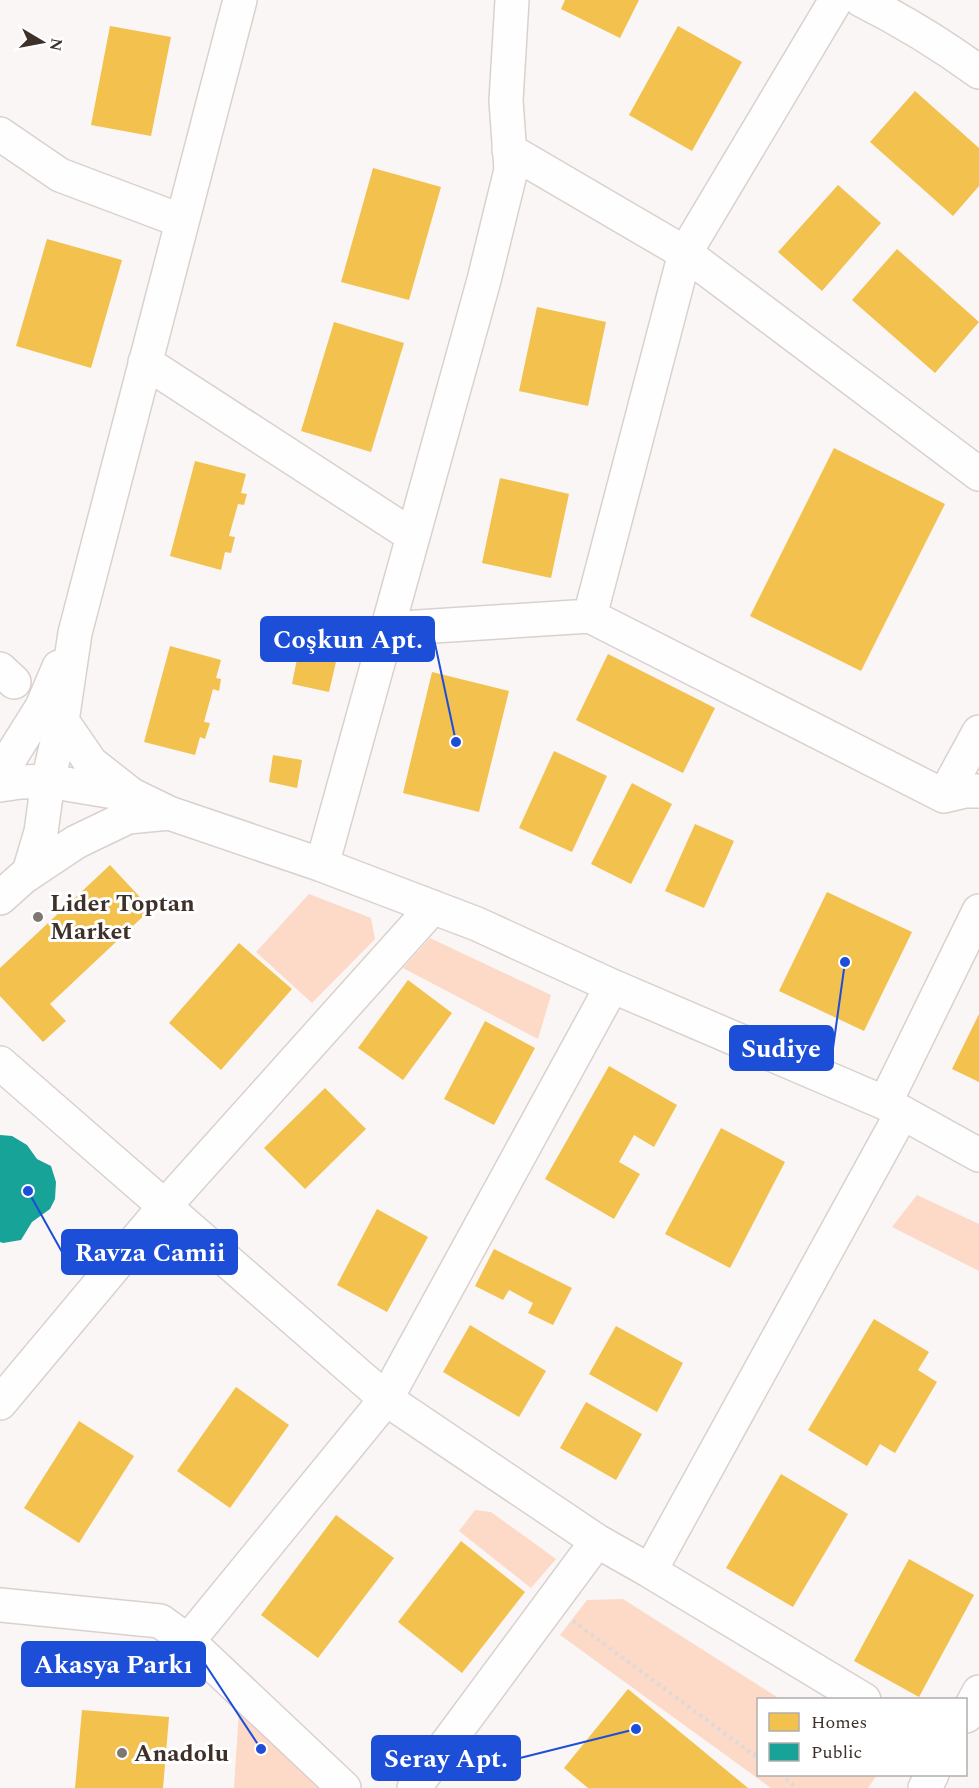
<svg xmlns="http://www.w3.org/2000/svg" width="979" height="1788" viewBox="0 0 979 1788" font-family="Spectral,serif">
<rect width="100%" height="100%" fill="#faf6f5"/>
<path fill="#fdd9c8" d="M309,894L371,918L375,939L312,1003L256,952Z
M430,938L551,995L538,1039L403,968Z
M917,1195L979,1224V1271L892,1227Z
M475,1510L491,1512L556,1559L531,1588L459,1531Z
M623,1599L780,1699L758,1700V1774L877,1775L868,1788H771L560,1635L587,1600Z
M239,1710L330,1788H234Z"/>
<path fill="#f2c14e" d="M565,0H639L620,38L561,9Z
M110,26L171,37L151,136L91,125Z
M678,26L742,62L692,151L629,115Z
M915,91L979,148V186L953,216L870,142Z
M373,168L441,187L409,300L341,282Z
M838,185L881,223L822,291L778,252Z
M47,239L122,260L91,368L16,346Z
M897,249L979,322L935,373L852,300Z
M537,307L606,322L588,406L519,391Z
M334,322L404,343L371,452L301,431Z
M834,448L945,504L861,671L750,616Z
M195,461L246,474L241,493L247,494L244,505L238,504L229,536L235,537L231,553L225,552L221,570L170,556Z
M500,478L569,494L551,578L482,563Z
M300,644L338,653L329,692L292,684Z
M170,646L221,660L216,678L221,679L219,691L213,689L204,722L210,723L205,739L200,737L195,755L144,742Z
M608,654L715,708L683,773L576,720Z
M432,672L509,691L479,812L403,793Z
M554,751L607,776L572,852L519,828Z
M273,755L302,760L297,788L269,782Z
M632,783L672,804L631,884L591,864Z
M695,824L734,841L704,908L665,891Z
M110,865L151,909L50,1004L66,1021L43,1042L0,996V968Z
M827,892L912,932L864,1031L779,991Z
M239,943L292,989L221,1070L169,1023Z
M408,980L452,1013L403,1080L358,1048Z
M979,1014V1082L952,1069Z
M485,1021L535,1048L494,1125L444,1099Z
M609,1066L677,1105L654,1147L634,1135L619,1162L640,1174L614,1219L545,1179Z
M325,1088L366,1129L305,1189L264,1148Z
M721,1128L785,1162L730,1268L665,1234Z
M377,1209L428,1237L387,1312L337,1285Z
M494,1249L572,1288L553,1325L528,1313L533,1303L509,1290L503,1300L475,1286Z
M874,1319L929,1352L918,1370L937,1382L895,1453L880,1444L867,1466L808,1430Z
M470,1325L546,1371L519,1417L443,1372Z
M616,1326L683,1363L657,1412L589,1374Z
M236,1387L289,1425L230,1508L177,1471Z
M586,1402L642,1434L616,1480L560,1448Z
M79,1421L134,1456L79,1543L24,1508Z
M781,1474L848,1514L793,1607L726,1568Z
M336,1515L394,1558L318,1658L261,1615Z
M461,1541L525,1592L462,1673L398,1622Z
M909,1559L974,1595L919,1697L854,1661Z
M628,1689L748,1788H588L564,1768Z
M82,1710L169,1717L163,1788H75Z"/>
<path fill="#17a398" d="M0,1135L12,1136L27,1145L37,1159L51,1166L56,1182L55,1199L50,1209L32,1222L21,1240L3,1243L0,1242Z"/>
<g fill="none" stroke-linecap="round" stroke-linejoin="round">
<defs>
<path id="minor" d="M240,0L75,633L62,721L48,781L132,795L169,813L322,865L477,924L612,986L885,1103L979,1155
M861,0C903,21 942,45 979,72
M0,134L60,175L182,221
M509,150L685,253L979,474
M145,362L413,536
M590,616L685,253L836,0
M387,629L590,616L944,796L965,791H979
M0,669L14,682
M62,721L91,763L128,792
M0,774L42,707L59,667
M0,785L21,782L48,781L41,832L29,872L0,898
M944,796L979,732
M322,865L484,280L511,170L506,101L512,0
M25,876L76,842L128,817L169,813
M0,1063L386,1399L597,1541L650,1571L864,1700
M885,1103L979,911
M0,1403L164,1207L433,907
M650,1571L902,1113
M0,1605L160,1621L188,1641L344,1788
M188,1641L386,1399L612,986
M966,1716L979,1692
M414,1788L597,1541
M925,1788L932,1774"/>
</defs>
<use href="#minor" stroke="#dad1cd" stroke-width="36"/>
<path stroke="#dcdad9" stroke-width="4" stroke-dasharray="3 4.5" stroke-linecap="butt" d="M573,1621L758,1758
M755,1755L758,1749
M780,1774L797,1788"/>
<use href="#minor" stroke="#fefefe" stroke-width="33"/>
</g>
<g fill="#807671" stroke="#fff" stroke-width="2">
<circle cx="38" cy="917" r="6"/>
<circle cx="122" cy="1753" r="6"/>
</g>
<g text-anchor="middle" stroke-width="6" stroke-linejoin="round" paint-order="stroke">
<g font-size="24" font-weight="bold" fill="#3f312a" stroke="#fff" text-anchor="start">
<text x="50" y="911">Lider Toptan<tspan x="50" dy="28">Market</tspan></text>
<text x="134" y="1761">Anadolu</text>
</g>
</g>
<path fill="none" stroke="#1d4ed8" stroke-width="2" d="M456 742L434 639M845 962L833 1048M28 1191L62 1252M261 1749L205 1664M636 1729L520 1758"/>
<g fill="#1d4ed8" stroke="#fff" stroke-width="2">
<circle cx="456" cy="742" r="6"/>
<circle cx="845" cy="962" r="6"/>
<circle cx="28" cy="1191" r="6"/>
<circle cx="261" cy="1749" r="6"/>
<circle cx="636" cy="1729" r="6"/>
</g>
<g fill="#1d4ed8" stroke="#1d4ed8" stroke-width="2">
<rect x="261" y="617" width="173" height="44" rx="6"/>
<rect x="730" y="1026" width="103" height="44" rx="6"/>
<rect x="62" y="1230" width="175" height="44" rx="6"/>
<rect x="22" y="1642" width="183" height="44" rx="6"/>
<rect x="372" y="1736" width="148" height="44" rx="6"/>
</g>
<g font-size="26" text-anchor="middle" font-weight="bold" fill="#fff">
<text x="348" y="648">Coşkun Apt.</text>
<text x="781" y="1057">Sudiye</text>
<text x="150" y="1261">Ravza Camii</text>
<text x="113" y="1673">Akasya Parkı</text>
<text x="446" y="1767">Seray Apt.</text>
</g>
<rect x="757" y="1698" width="210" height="78" fill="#ffffff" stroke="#b2adaa" stroke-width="1.5"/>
<rect x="769" y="1713" width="30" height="18" fill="#f2c14e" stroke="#b2adaa" stroke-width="1.5"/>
<text x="811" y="1728" font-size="18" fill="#3f312a">Homes</text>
<rect x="769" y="1743" width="30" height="18" fill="#17a398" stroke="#b2adaa" stroke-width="1.5"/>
<text x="811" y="1758" font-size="18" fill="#3f312a">Public</text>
<g transform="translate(42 42) rotate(100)" stroke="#ffffff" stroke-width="4.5" paint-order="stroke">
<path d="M0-4.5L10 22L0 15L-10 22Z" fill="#3f312a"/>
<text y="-9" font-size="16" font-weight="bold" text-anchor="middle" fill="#3f312a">N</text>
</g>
</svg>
